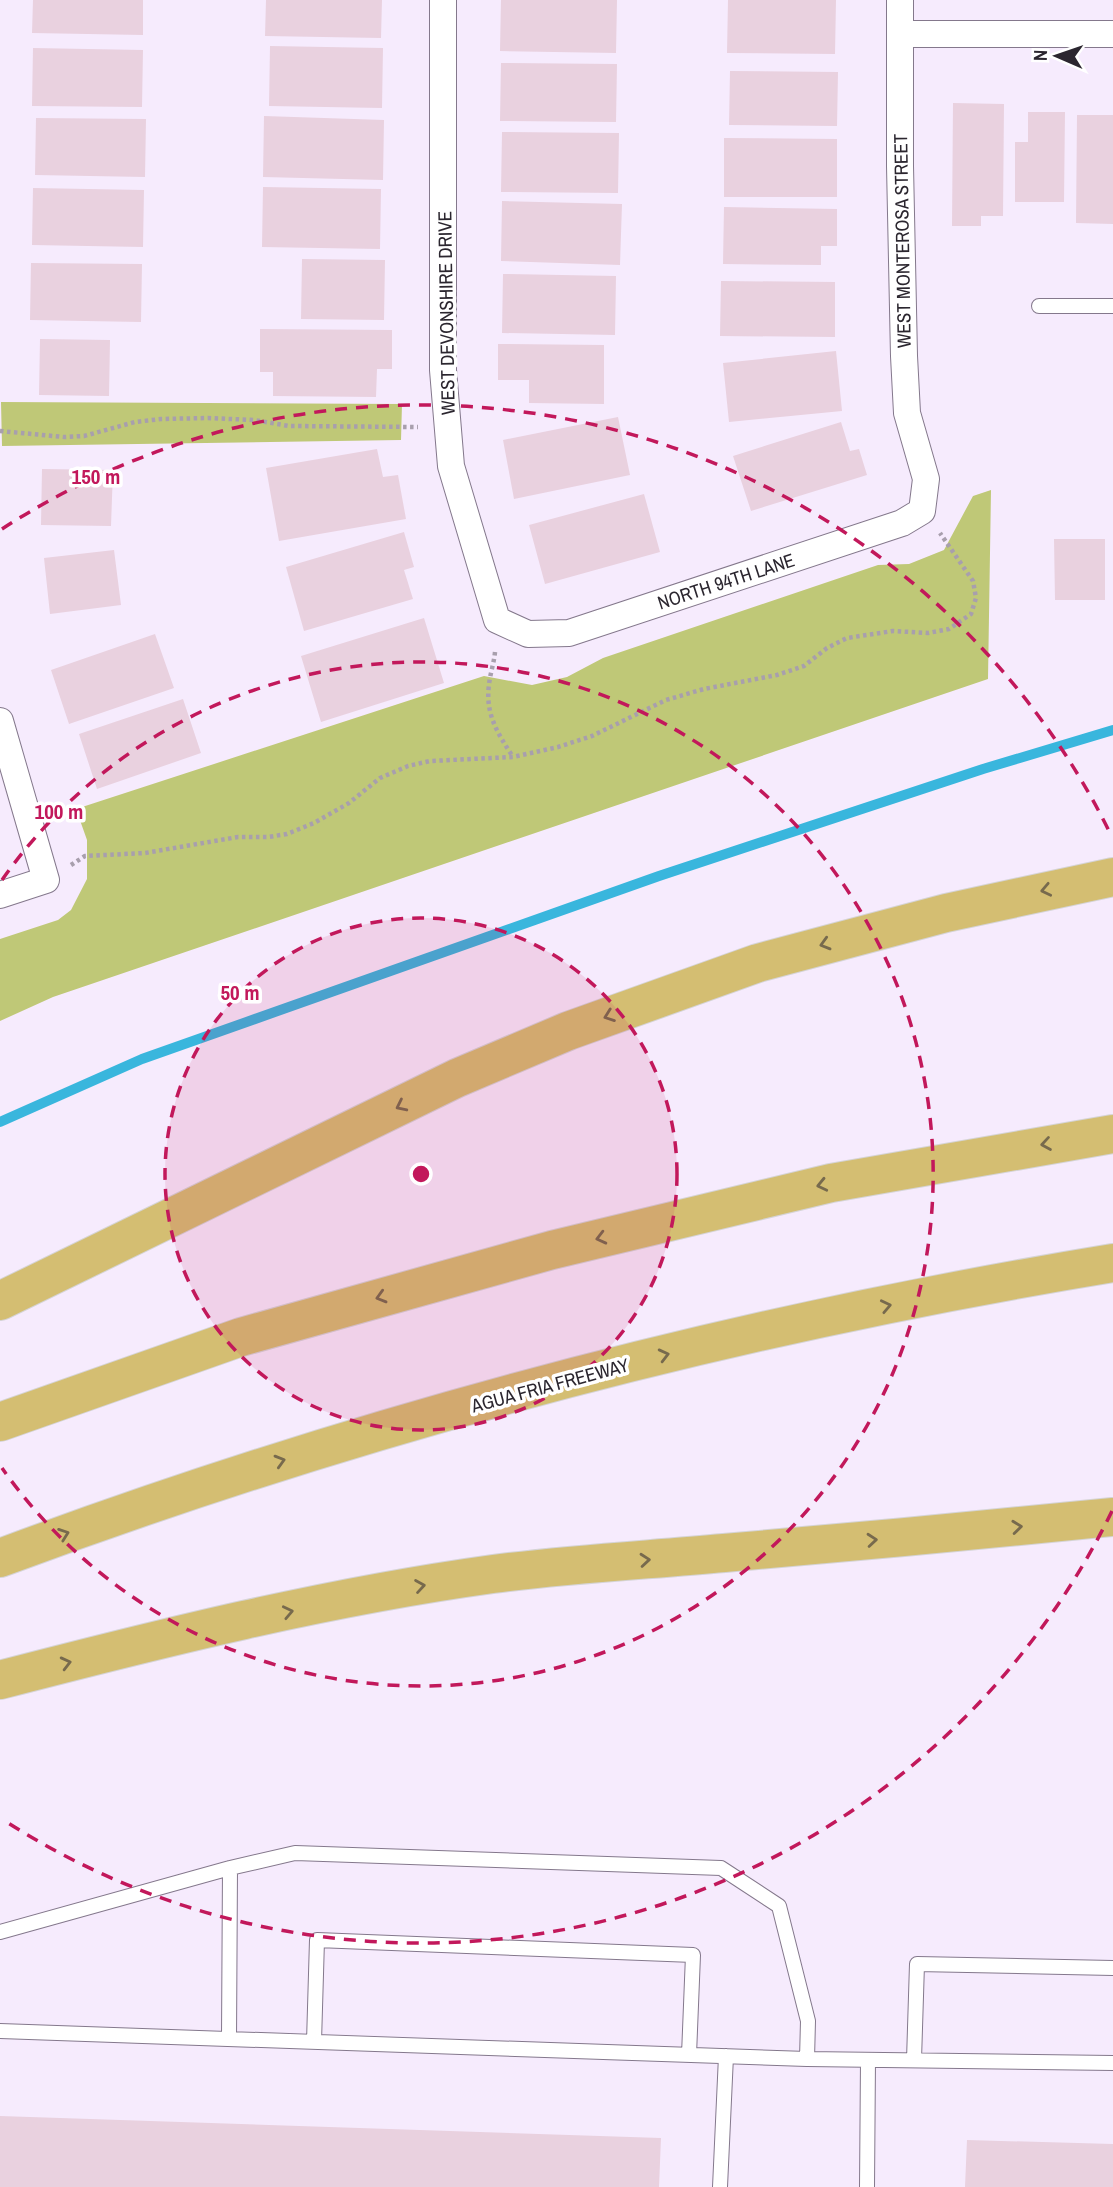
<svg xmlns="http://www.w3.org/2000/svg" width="1113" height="2187" viewBox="0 0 1113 2187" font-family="'Archivo Narrow',sans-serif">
<rect width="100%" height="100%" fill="#f6ebfd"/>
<path fill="#bfc877" d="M1,402L402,404L401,440L2,446Z
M991,490L988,679L53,997L0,1021V939L58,920L71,910L87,879V840L76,809L484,676L532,685L567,677L603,658L878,565L909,564L944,550L973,496Z"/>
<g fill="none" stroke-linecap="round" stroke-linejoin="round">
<path stroke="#39b6dd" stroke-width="10" d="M0,1122L142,1059L659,876L983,769L1113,730"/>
</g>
<path fill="#e9d1df" d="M33,0H143V35L32,33Z
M266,0H382L381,38L265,36Z
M501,0H617L616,53L500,51Z
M728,0H836L835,54L727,53Z
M270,46L383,48L382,108L269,106Z
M33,48L143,50L142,107L32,106Z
M501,63L617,64L616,122L500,121Z
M730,71L838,72L837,126L729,125Z
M953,103L1004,104L1003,216H981V226H952Z
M1028,112H1065L1064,202H1015V142H1028Z
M1077,115H1113V224L1076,223Z
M264,116L384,120L383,180L263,177Z
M36,118L146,119L145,177L35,175Z
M502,132L619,133L618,193L501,192Z
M724,138L837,139V197H724Z
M263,187L381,189L380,249L262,247Z
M33,188L144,190L143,247L32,245Z
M502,201L622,204L620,265L501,261Z
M724,207L837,209V246H821V265L723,264Z
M302,259L385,260L384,320L301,319Z
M31,263L142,264L141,322L30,320Z
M503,274L616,276L615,335L502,333Z
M721,281L835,282V337L720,336Z
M260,329L392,330V369H377L376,397L273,396V372H260Z
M40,339L110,340L109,396L39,395Z
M498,344L604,345V404L529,403V380H498Z
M836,351L842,411L729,422L723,363Z
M618,417L630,475L514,499L503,440Z
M841,422L850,451L859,449L867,475L751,511L733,456Z
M377,449L383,477L398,475L406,519L279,541L266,468Z
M42,469L113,470L111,526L41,525Z
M644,494L660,552L545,584L529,525Z
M404,532L414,567L404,570L413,599L304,631L286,567Z
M1054,539H1105V600H1055Z
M114,550L121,605L50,614L44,558Z
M424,618L444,683L321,722L301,656Z
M155,634L174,688L69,724L51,670Z
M183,699L201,753L97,789L79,734Z
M0,2116L661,2138L659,2187H0Z
M967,2140L1113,2144V2187H965Z"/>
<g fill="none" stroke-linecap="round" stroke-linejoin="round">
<defs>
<path id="service" d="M1039,306H1113
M0,1932L230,1868L295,1853L721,1868L779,1906L808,2021L807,2059L0,2031
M229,2039L230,1868
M314,2042L317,1940L693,1955L689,2055
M807,2059L1113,2063
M914,2060L917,1964L1113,1968
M720,2187L726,2056
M867,2187L868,2060"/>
<path id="minor" d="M443,0V370L451,466L497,620L528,634L569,633L902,523L922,511L926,479L907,413L904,356L900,166V0
M900,34H1113
M0,721L46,880L0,895"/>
<path id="motorway" d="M0,1301L457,1078L568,1031L758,963L946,913L1113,877
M0,1422L241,1337L552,1250L831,1183L1113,1134
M0,1558C360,1424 734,1325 1113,1263
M0,1680C162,1638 326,1597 493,1574C569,1564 647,1560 724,1553C854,1542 983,1530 1113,1517"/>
</defs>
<use href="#service" stroke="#84788c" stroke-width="16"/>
<use href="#minor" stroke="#84788c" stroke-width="28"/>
<use href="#motorway" stroke="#d5d4d5" stroke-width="40"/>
<path stroke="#a89fad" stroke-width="4.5" stroke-dasharray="3.5 3.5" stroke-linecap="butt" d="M0,431L64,437L84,436L135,422L161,419L208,418L254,420L289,426L418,427
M495,652C494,663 490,674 489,685C485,714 498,734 513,757
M71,865L85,856L145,853L238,837H268L287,834L314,823L349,803L380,778L408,766L430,761L513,757L558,747L592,736L666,700L704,689L777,675L804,666L827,648L847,638L893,631L928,633L949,629L971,614L976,598L973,581L940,533"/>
<use href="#service" stroke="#fff" stroke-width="14"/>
<use href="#minor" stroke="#fff" stroke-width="26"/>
<use href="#motorway" stroke="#d4be72" stroke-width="38"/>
</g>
<defs><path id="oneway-chevron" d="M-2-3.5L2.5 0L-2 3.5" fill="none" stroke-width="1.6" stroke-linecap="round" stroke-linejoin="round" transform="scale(1.75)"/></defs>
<g stroke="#776a4d">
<use href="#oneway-chevron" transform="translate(1046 890) rotate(168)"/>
<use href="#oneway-chevron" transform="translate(825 944) rotate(164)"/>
<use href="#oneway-chevron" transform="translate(609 1016) rotate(160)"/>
<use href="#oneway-chevron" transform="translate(401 1106) rotate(154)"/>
<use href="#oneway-chevron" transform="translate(1046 1144) rotate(171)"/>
<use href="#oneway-chevron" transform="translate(822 1185) rotate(167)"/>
<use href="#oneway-chevron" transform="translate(601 1238) rotate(166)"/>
<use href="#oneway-chevron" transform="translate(381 1297) rotate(164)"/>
<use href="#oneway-chevron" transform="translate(886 1306) rotate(-12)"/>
<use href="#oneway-chevron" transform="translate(664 1355) rotate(-14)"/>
<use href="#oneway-chevron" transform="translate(280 1461) rotate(-16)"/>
<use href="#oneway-chevron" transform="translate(1017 1527) rotate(-6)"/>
<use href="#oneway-chevron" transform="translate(64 1534) rotate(-20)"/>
<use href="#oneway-chevron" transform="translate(872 1540) rotate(-5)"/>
<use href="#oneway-chevron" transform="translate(645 1560) rotate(-5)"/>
<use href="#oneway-chevron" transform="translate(420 1586) rotate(-9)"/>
<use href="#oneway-chevron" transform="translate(288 1612) rotate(-12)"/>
<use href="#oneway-chevron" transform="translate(66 1663) rotate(-14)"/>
</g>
<circle cx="421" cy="1174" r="256" fill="#c2185b" fill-opacity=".12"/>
<g fill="none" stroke="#c2185b" stroke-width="3.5" stroke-dasharray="12 9">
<circle cx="421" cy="1174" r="256"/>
<path d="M2 880A512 512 0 1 1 2 1468"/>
<path d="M1112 1511A769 769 0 0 1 2 1819M2 529A769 769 0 0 1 1112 837"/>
</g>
<g text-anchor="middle" stroke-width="7" stroke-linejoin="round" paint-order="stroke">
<g font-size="19" fill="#2b262f" stroke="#fff">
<text transform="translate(902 241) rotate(-91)" y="7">WEST MONTEROSA STREET</text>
<text transform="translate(446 313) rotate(-91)" y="7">WEST DEVONSHIRE DRIVE</text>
<text transform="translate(726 581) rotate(-18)" y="7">NORTH 94TH LANE</text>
<text transform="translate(550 1385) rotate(-15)" y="7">AGUA FRIA FREEWAY</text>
</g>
</g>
<circle cx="421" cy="1174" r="10" fill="#c2185b" stroke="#fff" stroke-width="3.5"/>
<g font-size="21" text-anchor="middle" font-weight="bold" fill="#c2185b" stroke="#fff" stroke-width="7" stroke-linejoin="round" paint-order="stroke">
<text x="96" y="484">150 m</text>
<text x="59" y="819">100 m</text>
<text x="240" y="1000">50 m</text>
</g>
<g transform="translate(1057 56) rotate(272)" stroke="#ffffff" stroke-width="5" paint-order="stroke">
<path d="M0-5L12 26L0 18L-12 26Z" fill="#2b262f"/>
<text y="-10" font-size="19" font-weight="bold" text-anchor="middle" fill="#2b262f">N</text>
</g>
</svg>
